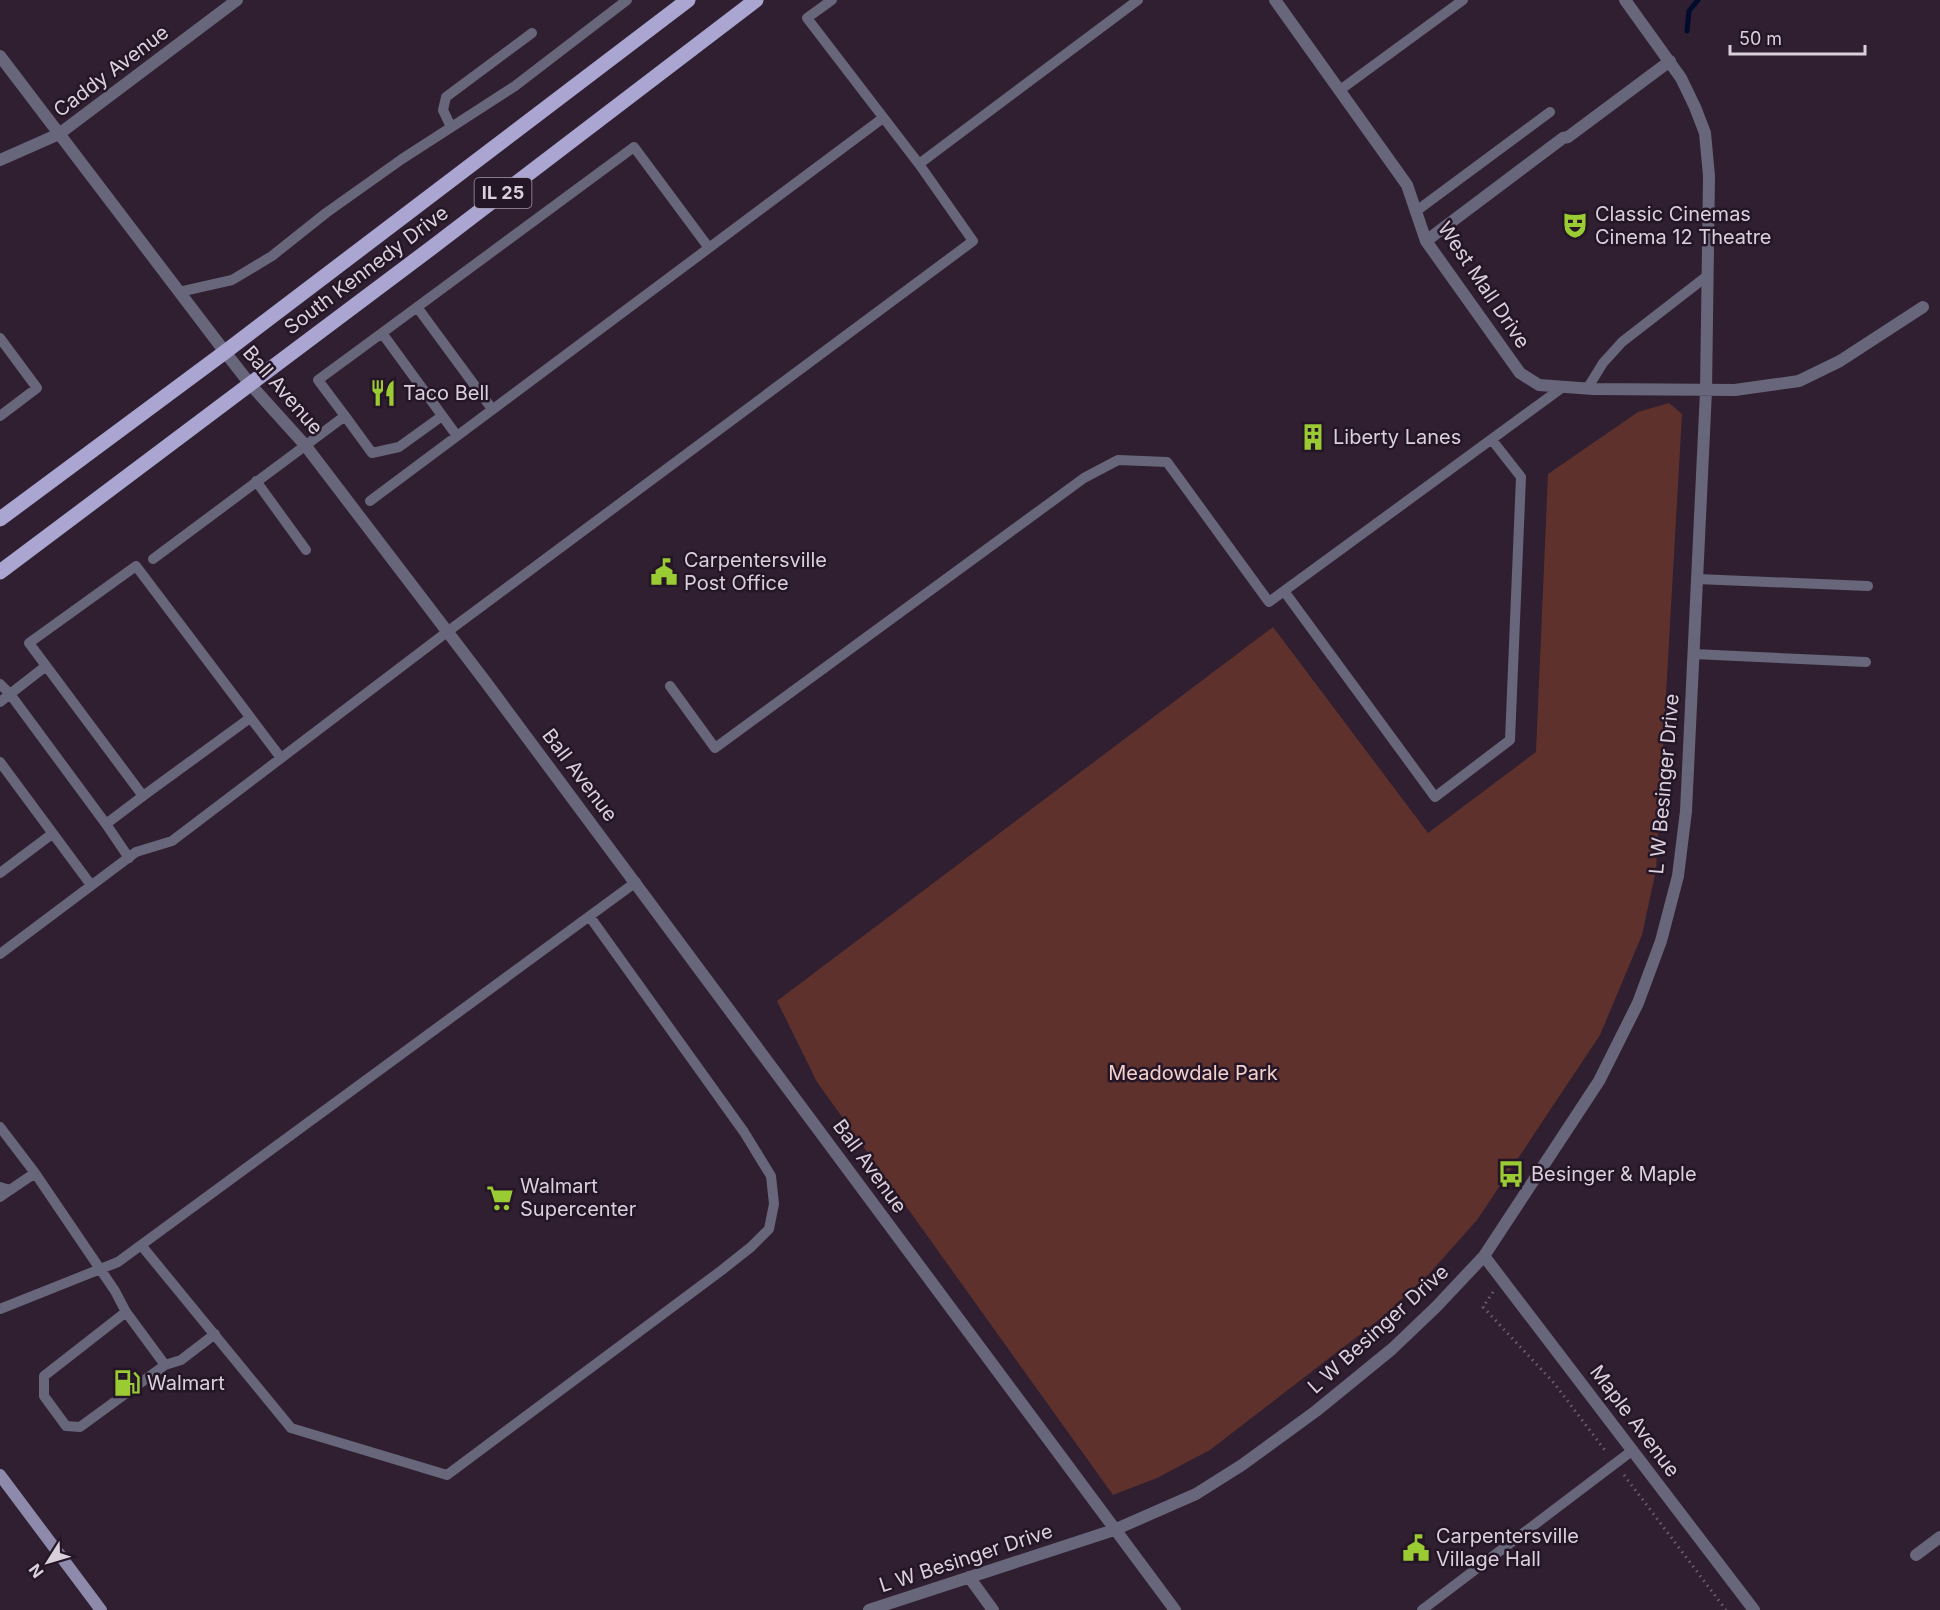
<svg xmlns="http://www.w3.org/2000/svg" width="1940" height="1610" viewBox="0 0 1940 1610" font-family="Inter,sans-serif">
<rect width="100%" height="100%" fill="#2f1f31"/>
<path fill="#5e312c" d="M1669,403L1682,414L1656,870L1642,935L1600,1035L1477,1220L1429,1274L1380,1319L1210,1450L1157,1478L1113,1495L817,1082L777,1001L1273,627L1428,833L1536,752L1548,474L1638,412Z"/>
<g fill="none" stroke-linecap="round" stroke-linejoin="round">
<path stroke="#000b2d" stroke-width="5" d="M1687,31L1689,11L1698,0"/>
<path stroke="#6d606f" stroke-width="3" stroke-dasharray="1.5 4.5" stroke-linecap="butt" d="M1493,1292L1483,1307L1554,1383L1607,1453
M1624,1475L1726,1610"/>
<path stroke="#68667b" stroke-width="10" d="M1340,90L1463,0
M451,127L443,110L446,97L532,33
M919,164L1138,0
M1415,212L1550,112
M179,292L232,280L272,256L326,213L402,159L515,86L627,0
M417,307L492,409
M382,333L634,147L709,248
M0,338L37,388L0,416
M1587,389L1603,363L1622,342L1707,276
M345,416L318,380L382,333L457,436
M256,481L306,550
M370,501L883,118
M153,559L345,416L372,453L399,447L442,416
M1697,579L1868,586
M1284,591L1435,797L1510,740L1521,477L1492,440
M1693,654L1866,662
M46,666L10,694L106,824
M0,684L10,694L0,702
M670,686L715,748L1084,478L1118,460L1167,462L1269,602L1563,387
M0,762L91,885
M143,796L250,718
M129,858L106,824L143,796L29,643L136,566L281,758
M0,873L52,834
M0,954L136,852L172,841L447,632L973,241L919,164L807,18L832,0
M0,1127L35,1173L115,1291L126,1312L165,1365L181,1360L215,1334
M0,1187L10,1190L35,1173
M0,1197L10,1190
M141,1245L291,1428L447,1475L722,1270L751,1247L769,1229L774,1204L771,1176L744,1132L590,917
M0,1309L118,1262L636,882
M126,1312L44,1376V1396L66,1426L80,1427L165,1365
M1422,1610L1633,1450"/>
<path stroke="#68667b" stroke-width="12" d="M1275,0L1407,185L1426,241L1520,373L1539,385L1593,389L1735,390L1799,381L1840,361L1923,307
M0,56L225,352L250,384L305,445L485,681L1175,1610
M0,160L59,134L237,0
M1426,241L1563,138L1568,137L1670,61
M1484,1256L1754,1610
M1916,1555L1940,1537
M969,1577L993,1610
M869,1610L1114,1530L1196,1494L1242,1465L1316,1411L1392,1349L1436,1307L1484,1256L1599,1081L1638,1003L1661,941L1678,876L1686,811L1706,391L1709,176L1705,133L1695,107L1681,78L1625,0"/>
<path stroke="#8d8aab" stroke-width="12" d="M0,1475L101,1610"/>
<path stroke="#aaa5d1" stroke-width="15" d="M0,519L225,352L688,0
M0,572L430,249L756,0"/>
</g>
<defs>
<symbol id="theatre-bare" viewBox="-9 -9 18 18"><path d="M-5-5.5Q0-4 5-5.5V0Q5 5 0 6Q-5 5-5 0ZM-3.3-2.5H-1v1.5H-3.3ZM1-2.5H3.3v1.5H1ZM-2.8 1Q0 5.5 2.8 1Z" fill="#9bcb33" stroke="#251627" stroke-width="2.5" paint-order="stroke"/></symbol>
<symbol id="restaurant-bare" viewBox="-9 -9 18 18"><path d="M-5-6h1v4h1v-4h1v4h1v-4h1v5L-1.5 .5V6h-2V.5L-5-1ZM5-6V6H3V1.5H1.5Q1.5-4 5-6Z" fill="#9bcb33" stroke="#251627" stroke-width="2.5" paint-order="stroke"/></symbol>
<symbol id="building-bare" viewBox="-9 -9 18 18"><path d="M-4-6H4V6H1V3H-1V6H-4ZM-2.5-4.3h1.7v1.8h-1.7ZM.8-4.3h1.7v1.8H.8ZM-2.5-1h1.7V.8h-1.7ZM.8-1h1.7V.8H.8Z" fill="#9bcb33" stroke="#251627" stroke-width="2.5" paint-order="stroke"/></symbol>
<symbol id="civic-bare" viewBox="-9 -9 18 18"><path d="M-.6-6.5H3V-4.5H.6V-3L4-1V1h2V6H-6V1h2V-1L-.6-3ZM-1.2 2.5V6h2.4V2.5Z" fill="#9bcb33" stroke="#251627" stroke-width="2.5" paint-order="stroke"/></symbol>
<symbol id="bus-bare" viewBox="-9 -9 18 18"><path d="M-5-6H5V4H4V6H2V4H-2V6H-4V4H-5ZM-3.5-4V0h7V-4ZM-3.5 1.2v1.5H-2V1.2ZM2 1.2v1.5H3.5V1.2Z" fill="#9bcb33" stroke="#251627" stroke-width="2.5" paint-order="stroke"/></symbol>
<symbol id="supermarket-bare" viewBox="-9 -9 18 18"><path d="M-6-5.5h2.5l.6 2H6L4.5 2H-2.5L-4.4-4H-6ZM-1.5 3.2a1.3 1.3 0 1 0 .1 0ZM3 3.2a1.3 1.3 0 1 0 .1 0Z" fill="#9bcb33" stroke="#251627" stroke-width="2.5" paint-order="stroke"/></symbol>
<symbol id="fuel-bare" viewBox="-9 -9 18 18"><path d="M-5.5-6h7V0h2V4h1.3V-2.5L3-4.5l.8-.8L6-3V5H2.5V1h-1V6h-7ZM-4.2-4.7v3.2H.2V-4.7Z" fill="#9bcb33" stroke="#251627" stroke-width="2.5" paint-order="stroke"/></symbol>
</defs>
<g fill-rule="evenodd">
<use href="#theatre-bare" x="1556" y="206" width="38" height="38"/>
<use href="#restaurant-bare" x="364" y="374" width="38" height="38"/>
<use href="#building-bare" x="1294" y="418" width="38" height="38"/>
<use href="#civic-bare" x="645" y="553" width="38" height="38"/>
<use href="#bus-bare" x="1492" y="1155" width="38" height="38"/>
<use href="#supermarket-bare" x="481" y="1179" width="38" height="38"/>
<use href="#fuel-bare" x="108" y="1364" width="38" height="38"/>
<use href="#civic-bare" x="1397" y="1529" width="38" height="38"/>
</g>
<g text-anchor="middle" stroke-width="5" stroke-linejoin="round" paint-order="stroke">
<rect fill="#251627" stroke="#a498a6" stroke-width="1.5" x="474.5" y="178" width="57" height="30" rx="4.5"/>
<g font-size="18" font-weight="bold" fill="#dad0dc">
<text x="503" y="199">IL 25</text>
</g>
<g font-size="20" fill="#dad0dc" stroke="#251627">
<text transform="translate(111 71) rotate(-37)" y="7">Caddy Avenue</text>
<text transform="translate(366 270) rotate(-37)" y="7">South Kennedy Drive</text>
<text transform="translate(1484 285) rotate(56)" y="7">West Mall Drive</text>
<text transform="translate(283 390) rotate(49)" y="7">Ball Avenue</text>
<text transform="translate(580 775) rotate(53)" y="7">Ball Avenue</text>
<text transform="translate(1664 784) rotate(-85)" y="7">L W Besinger Drive</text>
<text transform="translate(870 1166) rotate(54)" y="7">Ball Avenue</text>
<text transform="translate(1378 1329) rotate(-42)" y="7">L W Besinger Drive</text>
<text transform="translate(1635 1421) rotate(53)" y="7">Maple Avenue</text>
<text transform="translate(966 1558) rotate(-18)" y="7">L W Besinger Drive</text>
</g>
<g font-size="20" fill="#dad0dc" stroke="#251627" text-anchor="start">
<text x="1595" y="221">Classic Cinemas<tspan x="1595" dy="23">Cinema 12 Theatre</tspan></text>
<text x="403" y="400">Taco Bell</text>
<text x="1333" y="444">Liberty Lanes</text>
<text x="684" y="567">Carpentersville<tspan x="684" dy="23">Post Office</tspan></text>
<text x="1531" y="1181">Besinger &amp; Maple</text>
<text x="520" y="1193">Walmart<tspan x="520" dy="23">Supercenter</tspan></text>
<text x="147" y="1390">Walmart</text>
<text x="1436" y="1543">Carpentersville<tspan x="1436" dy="23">Village Hall</tspan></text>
</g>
<g font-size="20" fill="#f4d0cb" stroke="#251627">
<text x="1193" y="1080">Meadowdale Park</text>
</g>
</g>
<g transform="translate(48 1562) rotate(233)" stroke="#251627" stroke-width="4.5" paint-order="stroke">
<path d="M0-4.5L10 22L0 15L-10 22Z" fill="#dad0dc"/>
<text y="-9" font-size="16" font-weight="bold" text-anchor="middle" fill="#dad0dc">N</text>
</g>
<path d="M1730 45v9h135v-9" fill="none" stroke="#dad0dc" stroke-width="3"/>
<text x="1739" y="45" font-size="18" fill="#dad0dc" stroke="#251627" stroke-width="4.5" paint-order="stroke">50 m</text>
</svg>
